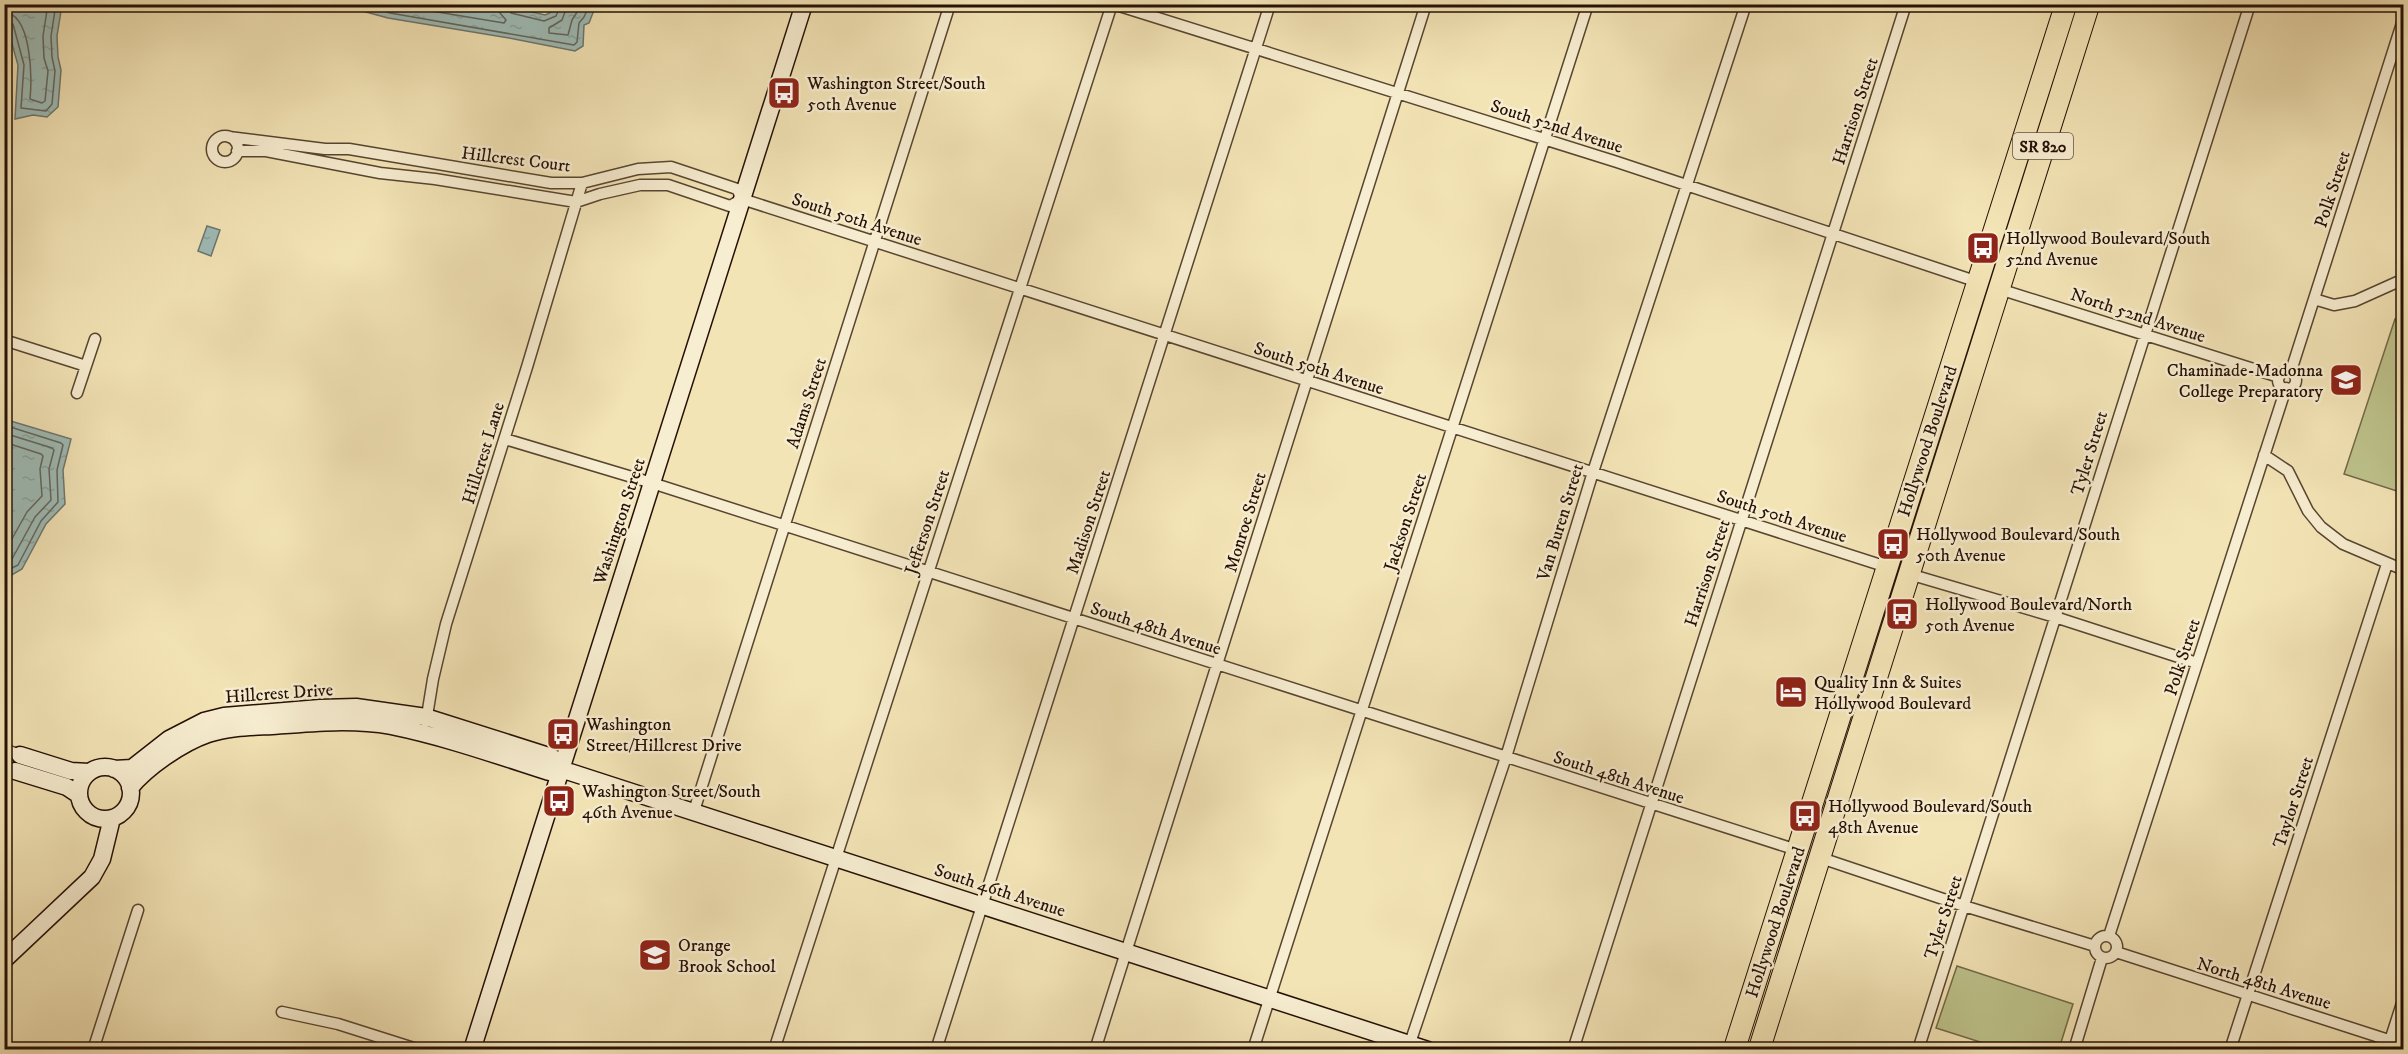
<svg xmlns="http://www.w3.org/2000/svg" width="2408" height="1054" viewBox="0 0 2408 1054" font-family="'IM FELL DW Pica',serif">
<defs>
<pattern id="water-ripples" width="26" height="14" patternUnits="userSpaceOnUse" patternTransform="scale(1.5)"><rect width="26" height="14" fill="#9ebcb7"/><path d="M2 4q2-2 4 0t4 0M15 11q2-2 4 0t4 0" fill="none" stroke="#88a19c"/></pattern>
</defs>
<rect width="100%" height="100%" fill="#f3e4b6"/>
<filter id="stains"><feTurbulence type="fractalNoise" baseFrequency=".00333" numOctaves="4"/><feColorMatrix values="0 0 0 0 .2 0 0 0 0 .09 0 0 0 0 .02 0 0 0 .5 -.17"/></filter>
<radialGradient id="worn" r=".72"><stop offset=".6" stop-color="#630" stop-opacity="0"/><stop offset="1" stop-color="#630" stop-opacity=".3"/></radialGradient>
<path fill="#bec38c" stroke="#726a48" stroke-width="1.5" d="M2395,319L2403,322V493L2344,474Z
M1957,966L2073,1004L2059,1049H2002L1936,1028Z"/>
<path fill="url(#water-ripples)" stroke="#6e7770" stroke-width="1.5" d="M4,5H62L57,36L58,57L61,70L58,107L47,117L33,115L15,119L18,65L5,19Z
M340,5H503L545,15L552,12L556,5H596L589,23L584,25L583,46L575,51L509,38L388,18Z
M207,226L220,230L211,256L198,251Z
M4,419L71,439L63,470L65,504L46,524L22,569L5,579Z"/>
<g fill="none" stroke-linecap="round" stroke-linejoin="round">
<path stroke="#62665e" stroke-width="1.5" d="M362,4L390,13L574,45L577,42L579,23L584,17L590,4
M389,4L504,23L506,20L500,13L499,4
M507,4L511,13L544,21L556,16L561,4
M568,4L562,20L549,28V33L568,35L572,20L582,4
M4,12C32,14 32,78 30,99L42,103L45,101L48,71L44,58L43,36L48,4
M4,20L9,21L13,24L24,65L21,108L46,111L52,104L55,71L52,57L51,36L56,4
M4,425L61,443L63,445L57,470L58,502L41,521L18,565L4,572
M4,433L52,448L54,450L49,469L51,500L35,517L12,559L4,564
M4,442L41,454L43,456L40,469L42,496L27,512L4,553"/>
<defs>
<path id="street" d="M1113,4L1617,162L1981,283
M212 149a13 13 0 1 1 26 0a13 13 0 1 1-26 0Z
M229,137L325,149H349L551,183H582L638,169L671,167L737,189L742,199
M237,151H266L380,173L435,179L576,202L600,194L640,185H668L730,206L742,199
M742,199L1887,567
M1996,288L2279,377
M2314,299L2334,305L2355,301L2404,279
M4,340L86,366
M2291,371L2404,17
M2278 380a9 9 0 1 1 18 0a9 9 0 1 1-18 0Z
M77,393L95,339
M505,439L652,483L1797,850
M2264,455L2288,471L2308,511L2321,527L2343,544L2404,570
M1909,574L2055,617L2197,663
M426,722L433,679L446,624L527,367L582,183
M4,749L20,755
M694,811L950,4
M1821,858L1964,906L2095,946
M2095 947a11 11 0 1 1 22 0a11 11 0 1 1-22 0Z
M2109,936L2286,388
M2116,952L2404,1045
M282,1012L338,1024L420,1050
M1408,1049L1506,757L1593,472L1746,4
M93,1050L138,910
M774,1050L1112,4
M936,1050L1270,4
M1095,1050L1426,4
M1253,1050L1588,4
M1573,1050L1906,4
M1918,1050L2250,4
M2074,1050L2102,958
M2230,1050L2387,564
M2387,1050L2404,997"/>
<path id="secondary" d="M20,755L71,771L89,772
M79 793a26 26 0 1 1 52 0a26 26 0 1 1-52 0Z
M114,769L132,768L169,739L204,721L224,716L320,708L356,707L426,717L552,757L560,769
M15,771L67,787L79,795
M130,788C147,767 182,743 208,734C228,727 251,727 272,726C311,723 352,719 391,726C445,737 496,755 549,772L560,769L573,773L1428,1050
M4,960L92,877L102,859L112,818
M472,1050L804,4"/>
<path id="highway" d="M1734,1050L2066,4
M1759,1050L2089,4"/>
</defs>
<use href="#street" stroke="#584531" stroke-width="13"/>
<use href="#secondary" stroke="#251005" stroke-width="19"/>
<use href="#highway" stroke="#251005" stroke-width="23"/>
<use href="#street" stroke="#f7edd0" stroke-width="10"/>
<use href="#secondary" stroke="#f7edd0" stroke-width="16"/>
<use href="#highway" stroke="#f3e4b6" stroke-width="21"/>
</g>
<defs>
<symbol id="bus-square" viewBox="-11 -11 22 22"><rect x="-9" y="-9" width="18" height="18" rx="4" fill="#8f2418" stroke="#f7edd0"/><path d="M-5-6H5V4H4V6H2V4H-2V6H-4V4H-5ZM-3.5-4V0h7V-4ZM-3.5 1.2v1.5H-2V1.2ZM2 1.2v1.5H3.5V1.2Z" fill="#fff"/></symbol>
<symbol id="school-square" viewBox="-11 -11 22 22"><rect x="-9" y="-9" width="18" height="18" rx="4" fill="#8f2418" stroke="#f7edd0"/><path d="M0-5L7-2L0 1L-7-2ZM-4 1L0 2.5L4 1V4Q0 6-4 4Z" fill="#fff"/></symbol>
<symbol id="hotel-square" viewBox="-11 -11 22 22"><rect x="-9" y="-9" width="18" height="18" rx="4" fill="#8f2418" stroke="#f7edd0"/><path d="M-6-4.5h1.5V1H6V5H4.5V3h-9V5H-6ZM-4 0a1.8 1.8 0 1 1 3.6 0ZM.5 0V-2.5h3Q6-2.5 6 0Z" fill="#fff"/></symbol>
</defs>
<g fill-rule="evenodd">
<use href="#bus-square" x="765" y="74" width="38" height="38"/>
<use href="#bus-square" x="1964" y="229" width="38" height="38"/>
<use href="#school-square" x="2327" y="361" width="38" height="38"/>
<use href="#bus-square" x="1874" y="525" width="38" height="38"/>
<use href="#bus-square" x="1883" y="595" width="38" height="38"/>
<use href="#hotel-square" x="1772" y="673" width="38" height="38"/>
<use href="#bus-square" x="544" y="715" width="38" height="38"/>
<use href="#bus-square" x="540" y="782" width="38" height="38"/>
<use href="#bus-square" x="1786" y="797" width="38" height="38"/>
<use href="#school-square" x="636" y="936" width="38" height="38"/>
</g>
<g text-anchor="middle" stroke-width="5" stroke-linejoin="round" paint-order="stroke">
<rect fill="#f7edd0" stroke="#645242" stroke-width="1.5" x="2013" y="133" width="60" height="26" rx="4.5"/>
<g font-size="16" font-weight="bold" fill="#251005">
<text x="2043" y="152">SR 820</text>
</g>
<g font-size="18" fill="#251005" stroke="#f7edd0" text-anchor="start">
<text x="807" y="89">Washington Street/South<tspan x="807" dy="21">50th Avenue</tspan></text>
<text x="2006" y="244">Hollywood Boulevard/South<tspan x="2006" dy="21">52nd Avenue</tspan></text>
<text x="2323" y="376" text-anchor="end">Chaminade-Madonna<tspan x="2323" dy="21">College Preparatory</tspan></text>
<text x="1916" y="540">Hollywood Boulevard/South<tspan x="1916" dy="21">50th Avenue</tspan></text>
<text x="1925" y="610">Hollywood Boulevard/North<tspan x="1925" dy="21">50th Avenue</tspan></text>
<text x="1814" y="688">Quality Inn &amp; Suites<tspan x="1814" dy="21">Hollywood Boulevard</tspan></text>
<text x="586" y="730">Washington<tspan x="586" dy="21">Street/Hillcrest Drive</tspan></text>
<text x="582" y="797">Washington Street/South<tspan x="582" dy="21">46th Avenue</tspan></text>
<text x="1828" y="812">Hollywood Boulevard/South<tspan x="1828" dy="21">48th Avenue</tspan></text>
<text x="678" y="951">Orange<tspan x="678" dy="21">Brook School</tspan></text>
</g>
<g font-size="18" fill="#251005" stroke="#f7edd0">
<text transform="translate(1855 111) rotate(-72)" y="6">Harrison Street</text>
<text transform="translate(1557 126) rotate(18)" y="6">South 52nd Avenue</text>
<text transform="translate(516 159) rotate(7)" y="6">Hillcrest Court</text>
<text transform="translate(2332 189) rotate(-72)" y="6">Polk Street</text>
<text transform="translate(857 219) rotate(18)" y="6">South 50th Avenue</text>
<text transform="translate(2138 315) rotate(18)" y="6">North 52nd Avenue</text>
<text transform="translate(1319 368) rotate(18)" y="6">South 50th Avenue</text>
<text transform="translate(806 403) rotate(-72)" y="6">Adams Street</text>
<text transform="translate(1927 441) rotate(-72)" y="6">Hollywood Boulevard</text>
<text transform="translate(483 453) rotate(-73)" y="6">Hillcrest Lane</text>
<text transform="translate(2089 453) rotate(-73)" y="6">Tyler Street</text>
<text transform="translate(1782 516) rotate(18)" y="6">South 50th Avenue</text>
<text transform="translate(619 521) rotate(-72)" y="6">Washington Street</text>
<text transform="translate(927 522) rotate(-72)" y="6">Jefferson Street</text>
<text transform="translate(1088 522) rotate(-72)" y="6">Madison Street</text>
<text transform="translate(1245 522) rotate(-73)" y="6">Monroe Street</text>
<text transform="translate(1405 522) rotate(-72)" y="6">Jackson Street</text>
<text transform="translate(1560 522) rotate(-73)" y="6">Van Buren Street</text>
<text transform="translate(1707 573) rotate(-72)" y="6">Harrison Street</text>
<text transform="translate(1156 628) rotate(18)" y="6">South 48th Avenue</text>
<text transform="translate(2182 657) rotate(-72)" y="6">Polk Street</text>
<text transform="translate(279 693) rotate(-4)" y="6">Hillcrest Drive</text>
<text transform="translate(1619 777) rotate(18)" y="6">South 48th Avenue</text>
<text transform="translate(2293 802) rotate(-72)" y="6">Taylor Street</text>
<text transform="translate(1000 890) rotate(18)" y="6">South 46th Avenue</text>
<text transform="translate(1943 917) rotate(-72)" y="6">Tyler Street</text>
<text transform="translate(1775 922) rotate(-72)" y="6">Hollywood Boulevard</text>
<text transform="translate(2264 983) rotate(17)" y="6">North 48th Avenue</text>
</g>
</g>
<rect width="2408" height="1054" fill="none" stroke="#f3e4b6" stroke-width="24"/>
<rect x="6" y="6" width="2396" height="1042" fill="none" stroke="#251005" stroke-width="3"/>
<rect x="12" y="12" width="2384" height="1030" fill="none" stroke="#251005" stroke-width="1.5"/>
<rect width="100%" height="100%" filter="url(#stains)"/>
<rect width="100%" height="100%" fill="url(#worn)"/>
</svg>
